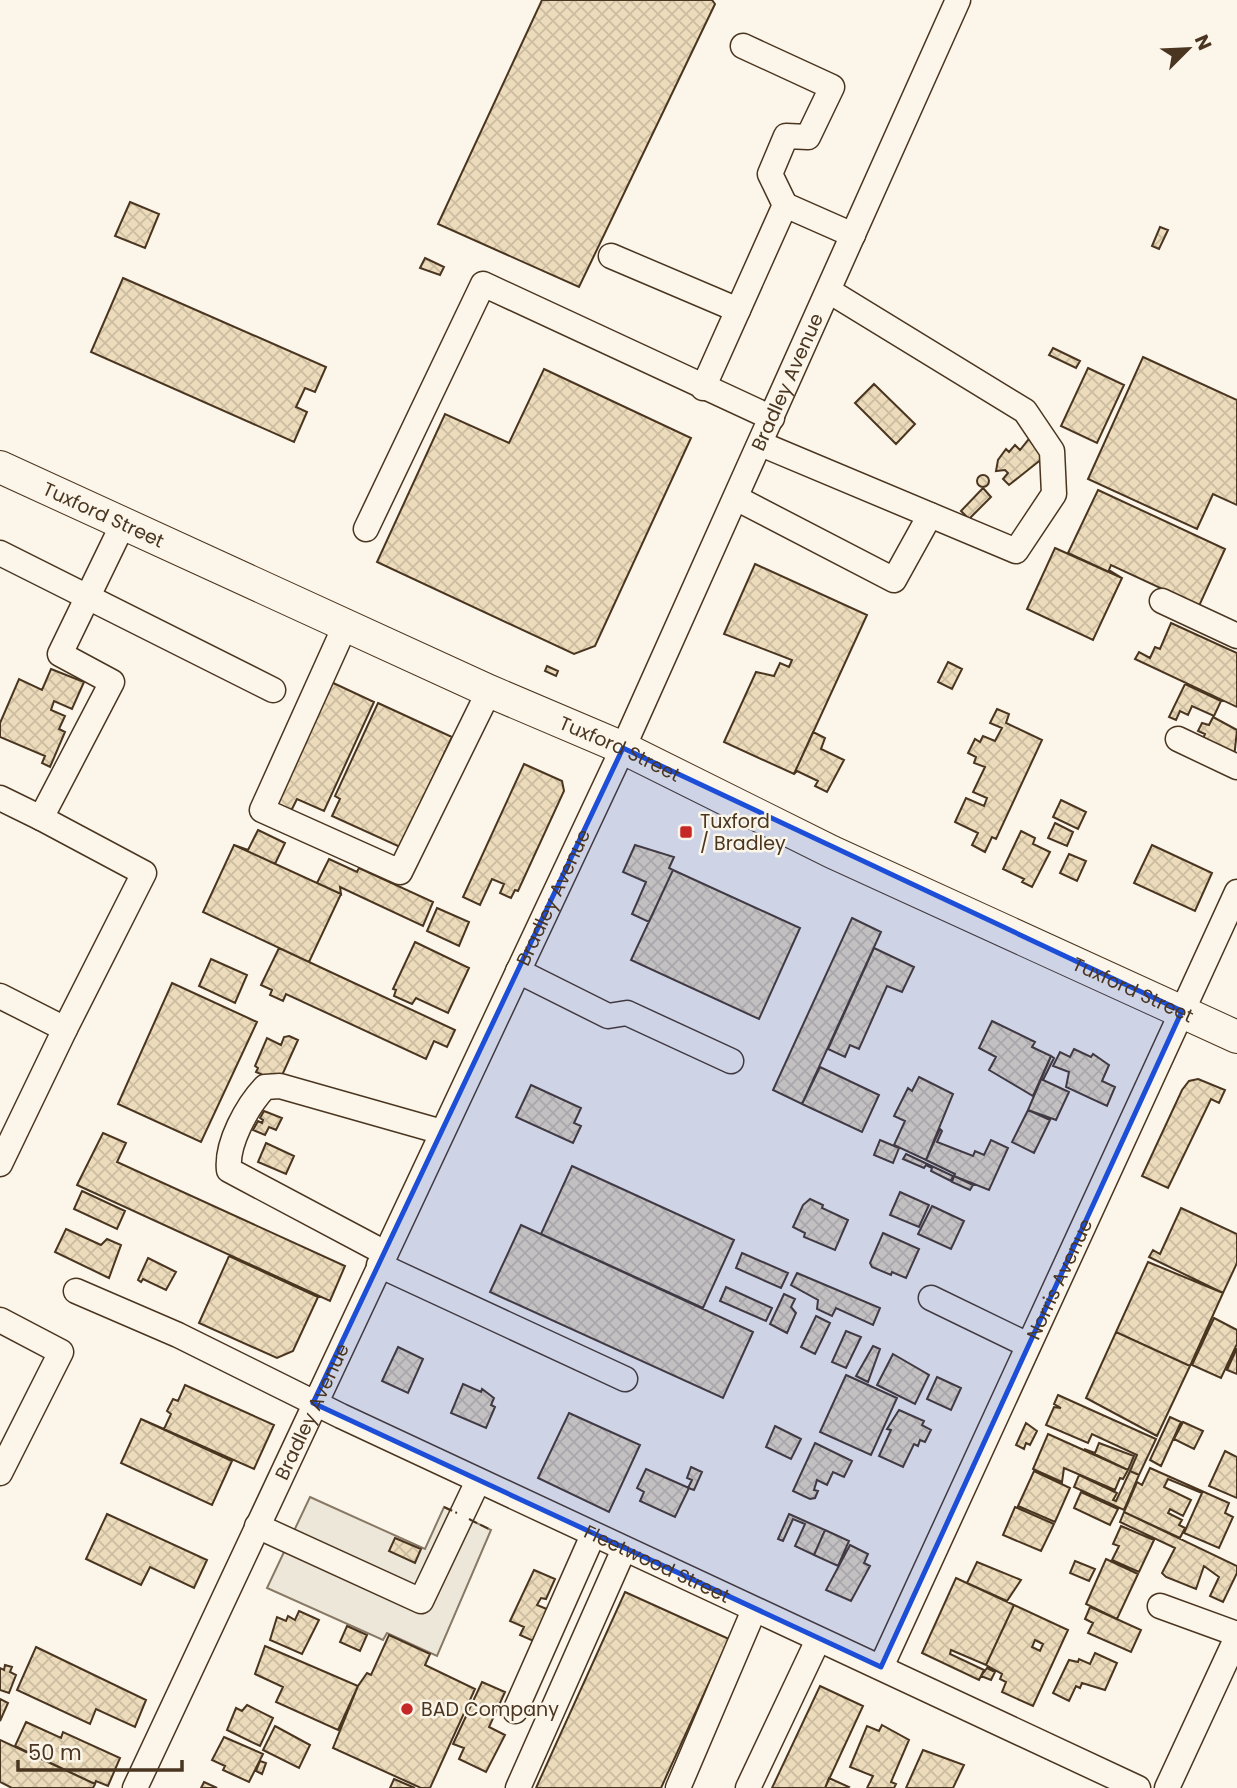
<svg xmlns="http://www.w3.org/2000/svg" width="1237" height="1788" viewBox="0 0 1237 1788" font-family="Poppins,sans-serif">
<defs>
<pattern id="building-cross-hatch" width="8" height="8" patternUnits="userSpaceOnUse" patternTransform="scale(1.75)"><rect width="8" height="8" fill="#ecdcbc"/><path d="M0 0l8 8M0 8l8-8" fill="none" stroke="#ccbda1"/></pattern>
</defs>
<rect width="100%" height="100%" fill="#fbf6e9"/>
<path fill="#ede7d9" stroke="#887966" stroke-width="2" d="M310,1497L425,1549L444,1507L491,1530L437,1656L387,1633L383,1640L267,1588Z"/>
<path fill="url(#building-cross-hatch)" stroke="#4a3520" stroke-width="2" fill-rule="evenodd" d="M542,0H712L715,4L579,287L438,224Z
M130,202L159,214L145,248L115,236Z
M1160,227L1168,230L1159,249L1152,246Z
M425,258L444,267L440,275L420,268Z
M123,278L326,367L315,392L305,388L296,407L307,412L294,442L91,352Z
M1053,348L1080,361L1076,368L1049,355Z
M1143,357L1237,400V505L1213,494L1197,529L1088,479Z
M1088,368L1124,385L1097,443L1061,426Z
M544,369L691,438L595,646L574,654L377,562L445,414L509,443Z
M874,384L915,424L896,444L855,403Z
M1028,440H1033L1043,458L1009,485L1003,479L1008,473L1005,470L996,471L998,460L1006,449L1009,452L1015,445L1020,450Z
M977 481a6 6 0 1 1 12 0a6 6 0 1 1-12 0Z
M983,488L991,497L969,519L961,511Z
M1098,490L1225,549L1199,606L1111,565L1109,570L1122,578L1068,553Z
M1055,548L1122,578L1093,640L1027,609Z
M755,564L867,615L794,774L724,742L756,672L774,676L780,663L789,667L792,660L724,634Z
M1171,623L1237,653V707L1135,659L1139,652L1150,658L1155,647L1160,649Z
M948,662L962,669L952,689L938,682Z
M547,666L558,671L556,676L545,671Z
M51,669L84,682L72,709L54,701L51,710L65,716L59,729L65,732L50,767L42,763L45,756L0,737V723L19,679L42,690Z
M329,681L374,702L324,811L297,799L288,817L271,809Z
M1185,684L1221,701L1214,716L1192,706L1188,715L1180,711L1176,720L1169,717Z
M378,703L452,737L400,847L332,816L340,799L335,796Z
M997,709L1009,714L1006,723L1042,740L996,839L992,837L985,852L972,845L978,833L955,822L966,798L984,806L987,798L973,792L985,767L974,763L976,757L968,753L975,739L980,742L983,736L995,741L1002,728L990,723Z
M1213,717L1237,730L1234,758L1201,743L1205,734L1198,731L1202,723L1209,725Z
M813,732L825,738L821,749L844,760L827,792L815,786L818,781L797,771L794,774Z
M524,764L562,781L564,791L518,891L515,890L511,898L500,893L504,884L492,879L480,905L463,897Z
M1061,800L1086,812L1078,829L1053,817Z
M1055,823L1073,832L1067,846L1048,838Z
M258,830L285,843L275,864L234,845L248,850Z
M1021,831L1035,838L1033,844L1050,852L1032,887L1022,882L1024,879L1003,869Z
M234,845L341,894L309,962L203,912Z
M635,845L674,857L669,868L673,870L649,922L632,914L646,882L623,872Z
M1152,845L1212,873L1195,911L1134,883Z
M1069,854L1086,861L1077,881L1060,873Z
M329,859L357,872L359,868L433,902L423,926L340,887L341,894L317,883Z
M673,870L800,928L759,1019L631,960Z
M437,908L469,922L459,946L427,931Z
M852,918L881,932L802,1104L773,1090Z
M415,942L469,968L448,1013L416,998L412,1004L394,996L396,990L393,989Z
M279,948L455,1030L447,1047L434,1041L426,1059L286,994L283,1001L270,995L272,990L261,985Z
M874,948L914,967L902,992L887,986L859,1049L850,1045L845,1057L828,1049Z
M211,959L247,975L235,1003L199,986Z
M172,983L257,1022L201,1142L118,1104Z
M992,1021L1035,1042L1032,1047L1051,1056L1033,1096L989,1070L996,1057L979,1048Z
M289,1036L298,1040L279,1082L256,1072L258,1068L255,1066L267,1038L281,1045L284,1037Z
M1074,1049L1091,1057L1093,1054L1109,1065L1102,1081L1115,1087L1107,1106L1066,1087L1069,1072L1053,1066L1060,1052L1070,1057Z
M1051,1056L1054,1058L1043,1080L1069,1092L1056,1120L1028,1110Z
M820,1067L879,1095L862,1132L802,1104Z
M919,1077L953,1094L926,1160L894,1145L905,1121L894,1116L908,1088L912,1091Z
M1198,1079L1225,1090L1219,1103L1211,1099L1168,1188L1142,1176L1182,1090L1189,1081Z
M531,1085L581,1108L574,1123L581,1126L573,1143L516,1117Z
M1028,1110L1050,1120L1034,1153L1012,1142Z
M264,1111L282,1118L276,1130L269,1127L265,1135L253,1130L258,1121L262,1123L263,1120L260,1118Z
M940,1129L942,1131L937,1142L973,1156L975,1151L984,1155L991,1140L1008,1148L989,1190L954,1176L955,1174L926,1160Z
M103,1133L126,1143L117,1162L345,1266L330,1301L77,1185Z
M880,1140L899,1148L893,1163L874,1155Z
M266,1143L294,1156L286,1174L258,1162Z
M906,1154L953,1176L951,1181L931,1171L932,1168L926,1165L924,1168L903,1159Z
M572,1166L734,1240L703,1308L541,1234Z
M954,1176L973,1185L970,1190L952,1182Z
M82,1191L125,1211L117,1229L74,1209Z
M900,1192L929,1205L919,1227L890,1215Z
M810,1199L823,1205L822,1208L848,1220L835,1250L804,1237L805,1233L793,1227L803,1205Z
M932,1206L964,1221L951,1249L918,1234Z
M1181,1208L1237,1234V1263L1223,1293L1149,1257L1153,1250L1160,1254Z
M521,1225L753,1332L723,1398L490,1292Z
M66,1229L101,1245L107,1239L121,1245L109,1278L55,1252Z
M883,1233L919,1249L906,1278L892,1272L891,1275L872,1267L870,1263Z
M742,1253L788,1273L781,1288L736,1268Z
M229,1256L318,1297L293,1351L277,1358L199,1323Z
M148,1258L176,1272L166,1290L143,1279L141,1282L138,1280Z
M1148,1262L1223,1293L1190,1366L1116,1332Z
M797,1273L880,1308L873,1325L836,1308L832,1316L817,1309L818,1300L791,1285Z
M726,1287L772,1308L766,1321L720,1301Z
M784,1294L795,1299L791,1307L796,1313L787,1333L770,1324Z
M816,1316L830,1323L815,1354L801,1347Z
M1214,1318L1237,1330V1344L1221,1378L1192,1365Z
M846,1331L861,1337L846,1368L832,1362Z
M1116,1332L1190,1366L1157,1436L1086,1398Z
M873,1346L880,1349L868,1382L856,1376Z
M398,1347L423,1359L408,1393L382,1381Z
M1237,1348V1374L1227,1370Z
M893,1354L929,1375L915,1404L877,1385Z
M846,1375L897,1398L871,1455L820,1432Z
M937,1377L961,1388L951,1410L927,1399Z
M463,1384L481,1392L482,1389L494,1398L491,1405L495,1407L486,1428L451,1413Z
M185,1385L274,1425L254,1469L141,1419L164,1429L171,1414L167,1411L173,1399L178,1401Z
M1058,1395L1156,1439L1139,1475L1130,1471L1137,1455L1092,1434L1088,1443L1046,1425L1054,1407L1061,1408L1054,1404Z
M899,1410L924,1421L922,1425L931,1430L925,1442L920,1440L918,1446L914,1444L903,1467L879,1456L891,1430L887,1429Z
M569,1413L640,1445L609,1512L538,1478Z
M1170,1417L1181,1422L1161,1466L1150,1460Z
M141,1419L232,1461L212,1505L121,1463Z
M1183,1422L1203,1431L1194,1449L1174,1439Z
M1026,1423L1037,1431L1030,1445L1026,1443L1024,1449L1016,1445Z
M775,1426L801,1439L791,1459L766,1447Z
M1048,1434L1128,1470L1123,1479L1120,1478L1115,1490L1064,1468L1062,1482L1033,1469Z
M815,1443L852,1461L844,1477L833,1472L827,1485L817,1480L814,1490L818,1491L815,1498L810,1499L793,1491Z
M1099,1443L1134,1456L1128,1470L1084,1449L1095,1453Z
M1225,1451L1237,1457V1498L1209,1486Z
M691,1467L702,1472L694,1490L688,1488L692,1480L687,1478Z
M1150,1468L1229,1503L1225,1513L1233,1517L1219,1548L1184,1533L1202,1493L1168,1479L1164,1487L1191,1500L1183,1516L1170,1509L1168,1513L1182,1520L1179,1525L1185,1528L1180,1538L1124,1512L1137,1482L1142,1485Z
M646,1469L689,1488L675,1517L640,1501L644,1492L637,1488Z
M1034,1471L1070,1488L1055,1522L1018,1506Z
M1130,1471L1139,1475L1124,1510L1074,1487L1079,1475L1117,1493L1113,1500L1116,1501Z
M1081,1492L1118,1509L1110,1525L1074,1508Z
M1015,1507L1054,1524L1041,1551L1003,1535Z
M1124,1512L1237,1566V1573L1223,1602L1210,1596L1219,1577L1204,1566L1196,1589L1166,1577L1162,1573L1175,1548L1120,1522Z
M107,1514L207,1560L194,1588L150,1567L141,1585L86,1559Z
M789,1514L825,1530L814,1555L795,1546L805,1524L793,1519L783,1541L778,1539Z
M1121,1526L1154,1540L1139,1572L1112,1560L1119,1546L1113,1544Z
M825,1530L849,1541L838,1566L814,1555Z
M395,1538L421,1549L415,1563L389,1551Z
M850,1545L868,1554L864,1563L870,1566L851,1601L826,1590Z
M1106,1559L1138,1574L1117,1619L1086,1604Z
M1075,1561L1095,1569L1089,1581L1070,1573Z
M977,1562L1021,1580L1007,1601L967,1583Z
M534,1570L555,1579L546,1599L541,1598L537,1605L554,1612L538,1643L520,1635L524,1627L510,1621Z
M956,1578L1014,1605L986,1665L951,1650L950,1654L984,1670L979,1680L922,1653Z
M625,1592L729,1639L661,1788H536Z
M1014,1605L1068,1630L1033,1706L1002,1692L1006,1682L1000,1679L1002,1674L986,1665ZM1035,1640L1043,1644L1040,1651L1032,1647Z
M1090,1607L1141,1630L1131,1652L1088,1633L1093,1623L1085,1619Z
M299,1611L319,1620L302,1654L270,1640L277,1617L286,1621L288,1616L295,1620Z
M347,1626L367,1635L360,1651L340,1642Z
M389,1635L430,1654L425,1665L475,1689L430,1788H421L333,1748L358,1686L367,1673L371,1675Z
M265,1646L358,1686L338,1730L276,1702L283,1687L255,1674Z
M36,1647L146,1700L135,1727L96,1709L90,1724L17,1690Z
M1095,1653L1117,1663L1105,1690L1082,1683L1080,1688L1076,1686L1069,1701L1053,1693L1069,1660L1078,1662L1079,1659L1090,1664Z
M5,1665L12,1667L10,1672L16,1675L9,1693L0,1690V1668L4,1670Z
M987,1668L995,1672L991,1680L981,1676Z
M482,1682L505,1692L489,1727L505,1735L486,1772L459,1759L464,1748L453,1744Z
M820,1686L863,1706L825,1788H772Z
M0,1699L8,1703L0,1721Z
M247,1705L273,1718L260,1746L227,1730L236,1708L242,1711Z
M26,1722L61,1738L63,1732L120,1758L108,1786L96,1781L95,1784L15,1746Z
M882,1725L909,1740L891,1782L896,1784L894,1788H867L873,1776L850,1767L867,1726L879,1731Z
M275,1726L310,1745L299,1768L263,1750Z
M224,1737L263,1754L249,1782L223,1770L225,1766L212,1760Z
M0,1740L95,1784L93,1788H12L0,1782Z
M923,1750L964,1765L953,1788H906Z
M260,1761L266,1763L262,1774L256,1771Z
M829,1778L849,1787L848,1788H825Z
M394,1779L415,1788H390Z
M204,1782L217,1788H201Z"/>
<g fill="none" stroke-linecap="round" stroke-linejoin="round">
<defs>
<g id="minor">
<path d="M785,205L853,235"/>
<path d="M611,256L738,310"/>
<path d="M703,388L785,205L770,174L786,136L808,137L832,87L743,46"/>
<path d="M761,444L1016,551L1054,494L1052,451L1025,411L829,291"/>
<path d="M736,498L894,580L930,515"/>
<path d="M366,529L483,284L772,418"/>
<path d="M0,553L273,690"/>
<path d="M1162,601L1237,636"/>
<path d="M345,626L262,810L400,872L489,691"/>
<path d="M1178,739L1237,767"/>
<path d="M0,798L41,818L112,682L60,654L123,524"/>
<path d="M41,818L144,873L65,1029"/>
<path d="M518,971L608,1016L627,1013L731,1061"/>
<path d="M0,996L65,1029L0,1164"/>
<path d="M385,1253L229,1170C226,1144 247,1106 265,1087L280,1086L442,1132"/>
<path d="M379,1265L625,1379"/>
<path id="s1" d="M76,1291L178,1335L341,1416L1138,1788"/>
<path d="M931,1298L1028,1345"/>
<path d="M0,1320L61,1352L0,1473"/>
<path d="M257,1526L421,1601L478,1481"/>
<path d="M1160,1606L1237,1634"/>
<path id="s2" d="M881,1667L1237,892"/>
<path d="M515,1711L593,1535"/>
<path id="s3" d="M135,1788L623,748L958,0"/>
<path d="M518,1788L624,1549"/>
<path d="M678,1788L754,1610"/>
<path d="M748,1788L818,1640"/>
<path d="M1167,1788L1237,1637"/>
</g>
<g id="major">
<path id="s4" d="M0,467L489,691L623,748L832,852L1237,1037"/>
</g>
</defs>
<use href="#minor" stroke="#4a3520" stroke-width="27"/>
<use href="#major" stroke="#4a3520" stroke-width="34"/>
<use href="#minor" stroke="#fbf6e9" stroke-width="24"/>
<use href="#major" stroke="#fbf6e9" stroke-width="32"/>
<path stroke="#4a3520" stroke-width="2" stroke-dasharray="9 3.5" stroke-linecap="butt" d="M444,1507L457,1513
M469,1519L491,1530"/>
</g>
<path fill="#1d4ed8" fill-opacity="0.2" stroke="#1d4ed8" stroke-width="5" stroke-linejoin="round" d="M623,748L1182,1011L881,1667L313,1403Z"/>
<g fill="#c62828" stroke="#fbf6e9" stroke-width="2.5">
<rect x="679" y="825" width="14" height="14" rx="3.5"/>
<circle cx="407" cy="1709" r="7"/>
</g>
<g text-anchor="middle" stroke-width="5" stroke-linejoin="round" paint-order="stroke">
<g font-size="19" fill="#4a3520" stroke="#fbf6e9">
<text dy="7" stroke="none"><textPath href="#s3" startOffset="1550">Bradley Avenue</textPath></text>
<text dy="7" stroke="none"><textPath href="#s4" startOffset="114">Tuxford Street</textPath></text>
<text dy="7" stroke="none"><textPath href="#s4" startOffset="681">Tuxford Street</textPath></text>
<text dy="7" stroke="none"><textPath href="#s3" startOffset="984">Bradley Avenue</textPath></text>
<text dy="7" stroke="none"><textPath href="#s4" startOffset="1248">Tuxford Street</textPath></text>
<text dy="7" stroke="none"><textPath href="#s2" startOffset="427">Norris Avenue</textPath></text>
<text dy="7" stroke="none"><textPath href="#s3" startOffset="416">Bradley Avenue</textPath></text>
<text dy="7" stroke="none"><textPath href="#s1" startOffset="642">Fleetwood Street</textPath></text>
</g>
<g font-size="19" fill="#4a3520" stroke="#fbf6e9" text-anchor="start">
<text x="700" y="828">Tuxford<tspan x="700" dy="22">/ Bradley</tspan></text>
<text x="421" y="1716">BAD Company</text>
</g>
</g>
<g transform="translate(1188 49) rotate(66)" stroke="#fbf6e9" stroke-width="5" paint-order="stroke">
<path d="M0-5L12 26L0 18L-12 26Z" fill="#4a3520"/>
<text y="-10" font-size="19" font-weight="bold" text-anchor="middle" fill="#4a3520">N</text>
</g>
<path d="M18 1760v10h164v-10" fill="none" stroke="#4a3520" stroke-width="3.5"/>
<text x="28" y="1760" font-size="21" fill="#4a3520" stroke="#fbf6e9" stroke-width="5" paint-order="stroke">50 m</text>
</svg>
